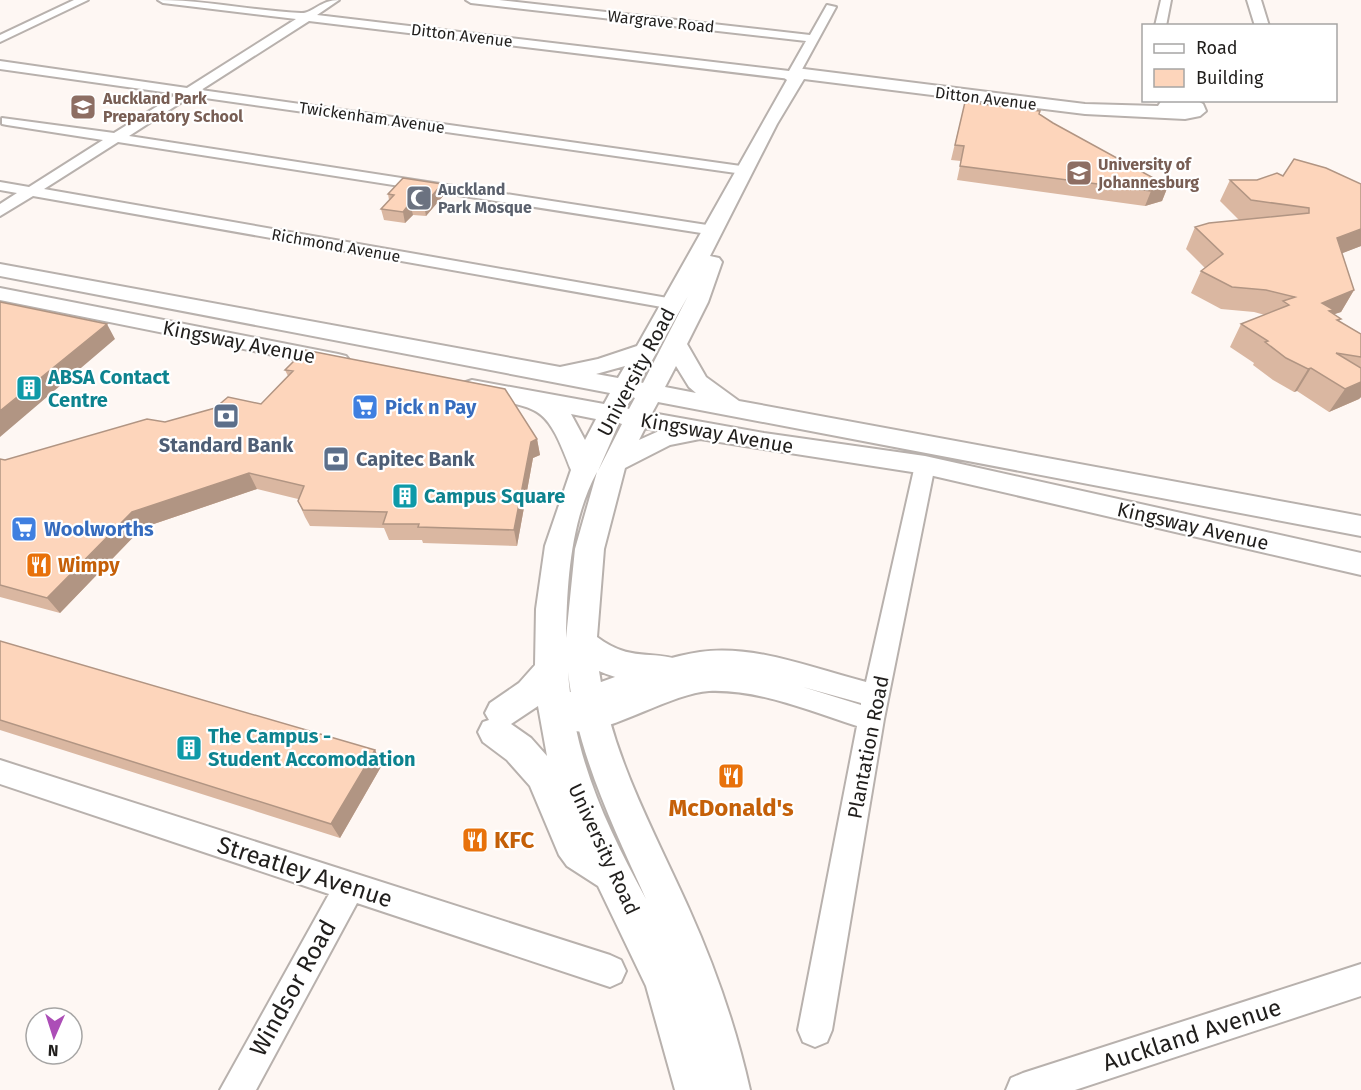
<svg xmlns="http://www.w3.org/2000/svg" width="1361" height="1090" viewBox="0 0 1361 1090" font-family="'Fira Sans',sans-serif">
<rect width="100%" height="100%" fill="#fef7f3"/>
<g fill="none" stroke-linecap="round" stroke-linejoin="round">
<defs>
<path id="minor" d="M74,0H88L0,42V35Z
M158,0C206,0 253,11 301,13C312,14 320,0 339,0L317,15L789,71L806,41L471,3L466,0H499L810,35L827,5L836,7L800,73L790,79L309,21L201,90L748,167L750,170L743,174L191,96L129,136L720,227L722,230L714,235L118,142L44,189L679,300L682,304L679,308L673,309L33,196L0,216V204L17,193L0,190V182L29,187L103,140L7,125L2,124V118L114,133L177,94L0,69V61L187,88L296,19L163,3Z
M1161,0H1171L1166,26H1155Z
M925,458L932,460L935,465L884,719L832,1030L827,1042L815,1047L803,1042L798,1030L857,726C810,711 759,689 709,691C670,693 598,740 570,730L566,722L569,715L556,718L547,715L543,707L547,699L556,696C605,684 651,659 700,652C755,644 814,669 866,682L915,465L918,460ZM803,687L861,703V705Z
M0,760L610,955L621,960L626,971L621,982L610,987L357,903L256,1090H220L329,894L0,784Z
M1361,964V996L1075,1090H1006L1011,1078L1023,1073Z"/>
<path id="major" d="M1247,0H1261L1269,26H1255Z
M796,68L1085,104L1158,106L1162,100H1196L1203,104L1206,111L1200,116L1185,119L1085,114L804,79L777,124L710,256L719,258L722,262L708,302L687,344L706,377L739,401L1361,516V536L658,402L652,413L764,433L925,456L1361,553V575L925,474L700,439L670,445L625,468L604,549L597,637C632,663 649,649 683,661L688,670L683,679C656,689 625,682 599,671C612,757 654,831 689,909C715,967 736,1027 750,1090H675L646,986L598,886L567,866L559,855L530,786L507,760L483,742L478,732L483,722L489,720L485,713L490,703L519,683L535,665L536,609L545,546L571,470C545,402 541,409 472,396L463,393L460,388L463,383L472,380L604,404L610,393L0,276V264L560,367L598,359L637,346L787,80L782,76ZM688,296L643,383L640,382ZM625,366L618,378L596,374ZM676,366L689,387L696,393L665,387ZM632,397L635,398L629,409L626,408ZM571,414L596,419L585,440ZM619,423L622,424L598,471ZM645,428L659,431L639,440ZM597,472L575,549L566,638C567,584 570,521 597,472ZM568,672C577,753 613,826 646,899C606,825 574,759 568,672ZM538,706L547,756L531,738L511,724Z
M0,288L338,354L346,356L350,361L346,366L338,368L0,300Z"/>
</defs>
<use href="#minor" stroke="#b8b1ad" stroke-width="4"/>
<use href="#major" stroke="#b8b1ad" stroke-width="4"/>
<use href="#minor" fill="#fff" fill-rule="evenodd"/>
<use href="#major" fill="#fff" fill-rule="evenodd"/>
</g>
<path fill="#dab7a1" d="M965,102L1039,114L1053,123L1168,186L1162,201L1145,206L957,180L961,161L951,160Z
M1277,173L1361,246L1342,253L1354,290L1341,312L1334,314L1341,319L1339,321L1361,334V397L1359,399L1329,412L1297,391L1294,392L1273,380L1253,365L1254,363L1230,347L1241,324L1265,315L1254,312L1221,309L1191,293L1201,271L1205,268L1186,249L1195,227L1239,220L1220,201L1230,180H1257Z
M442,184L444,195L426,216L413,215L405,223L384,220L381,209L389,200L388,194Z
M285,370L537,439L540,455L533,458L517,546L423,543L422,540H389L384,528L310,526L305,517L298,501V499L257,489L142,528L60,613L0,597V459L5,460L261,404L288,376Z
M0,641L375,750L382,765L340,838L0,730Z"/>
<path fill="#b19583" d="M442,184L444,195L426,216L424,205Z
M1168,186L1162,201L1145,206L1151,191Z
M410,203L413,215L405,223L403,212Z
M1361,229V246L1325,260L1337,238Z
M1354,290L1341,312L1329,316L1322,303Z
M107,324L115,339L0,437V411Z
M1311,368L1297,391L1294,392L1308,369Z
M1361,382V397L1359,399L1329,412L1345,389Z
M537,439L540,455L533,458L517,546L514,530L531,442Z
M249,473L257,489L142,528L60,613L47,598L132,512Z
M375,750L382,765L340,838L331,824Z"/>
<path fill="#fdd5bb" stroke="#b19583" stroke-width="1.5" d="M965,102L1040,111L1039,114L1053,123L1168,186L1151,191L960,166L964,146L955,145Z
M1294,159L1326,168L1361,184V229L1337,238L1354,290L1322,303L1334,310L1329,311L1341,319L1337,320L1361,334V357L1336,353L1361,368V382L1345,389L1311,368L1308,369L1286,358L1265,342L1268,341L1241,324L1289,305L1283,301L1295,297L1266,290L1232,287L1201,271L1223,254L1195,227L1209,223L1309,213V208L1251,200L1230,180H1257L1277,173L1283,176Z
M403,178L442,184L424,205L410,203L403,212L381,209L394,195L388,194Z
M0,302L107,324L0,411Z
M305,350L505,389L537,439L531,442L514,530L418,527L419,524H383L387,512L303,510L298,501L304,486L249,473L132,512L47,598L0,585V459L5,460L147,419L165,422L215,408L228,397L261,404L293,371L285,370Z
M0,641L375,750L331,824L0,720Z"/>
<defs>
<symbol id="school-square" viewBox="-11 -11 22 22"><rect x="-9" y="-9" width="18" height="18" rx="4" fill="#8d6e63" stroke="#fff"/><path d="M0-5L7-2L0 1L-7-2ZM-4 1L0 2.5L4 1V4Q0 6-4 4Z" fill="#fff"/></symbol>
<symbol id="university-square" viewBox="-11 -11 22 22"><rect x="-9" y="-9" width="18" height="18" rx="4" fill="#8d6e63" stroke="#fff"/><path d="M0-5L7-2L0 1L-7-2ZM-4 1L0 2.5L4 1V4Q0 6-4 4Z" fill="#fff"/></symbol>
<symbol id="mosque-square" viewBox="-11 -11 22 22"><rect x="-9" y="-9" width="18" height="18" rx="4" fill="#6b7280" stroke="#fff"/><path d="M3.5-4.9A6 6 0 1 0 3.5 4.9A5 5 0 1 1 3.5-4.9Z" fill="#fff"/></symbol>
<symbol id="building-square" viewBox="-11 -11 22 22"><rect x="-9" y="-9" width="18" height="18" rx="4" fill="#0f9aa8" stroke="#fff"/><path d="M-4-6H4V6H1V3H-1V6H-4ZM-2.5-4.3h1.7v1.8h-1.7ZM.8-4.3h1.7v1.8H.8ZM-2.5-1h1.7V.8h-1.7ZM.8-1h1.7V.8H.8Z" fill="#fff"/></symbol>
<symbol id="supermarket-square" viewBox="-11 -11 22 22"><rect x="-9" y="-9" width="18" height="18" rx="4" fill="#3f7fe0" stroke="#fff"/><path d="M-6-5.5h2.5l.6 2H6L4.5 2H-2.5L-4.4-4H-6ZM-1.5 3.2a1.3 1.3 0 1 0 .1 0ZM3 3.2a1.3 1.3 0 1 0 .1 0Z" fill="#fff"/></symbol>
<symbol id="bank-square" viewBox="-11 -11 22 22"><rect x="-9" y="-9" width="18" height="18" rx="4" fill="#5c6f8a" stroke="#fff"/><path d="M-6-4H6V4H-6ZM0-2.3a2.3 2.3 0 1 0 0 4.6a2.3 2.3 0 1 0 0-4.6Z" fill="#fff"/></symbol>
<symbol id="restaurant-square" viewBox="-11 -11 22 22"><rect x="-9" y="-9" width="18" height="18" rx="4" fill="#e8710a" stroke="#fff"/><path d="M-5-6h1v4h1v-4h1v4h1v-4h1v5L-1.5 .5V6h-2V.5L-5-1ZM5-6V6H3V1.5H1.5Q1.5-4 5-6Z" fill="#fff"/></symbol>
</defs>
<g fill-rule="evenodd">
<use href="#school-square" x="68" y="92" width="30" height="30"/>
<use href="#university-square" x="1064" y="158" width="30" height="30"/>
<use href="#mosque-square" x="404" y="183" width="30" height="30"/>
<use href="#building-square" x="14" y="373" width="30" height="30"/>
<use href="#supermarket-square" x="350" y="392" width="30" height="30"/>
<use href="#bank-square" x="211" y="401" width="30" height="30"/>
<use href="#bank-square" x="321" y="444" width="30" height="30"/>
<use href="#building-square" x="390" y="481" width="30" height="30"/>
<use href="#supermarket-square" x="9" y="514" width="30" height="30"/>
<use href="#restaurant-square" x="24" y="550" width="30" height="30"/>
<use href="#building-square" x="174" y="733" width="30" height="30"/>
<use href="#restaurant-square" x="716" y="761" width="30" height="30"/>
<use href="#restaurant-square" x="460" y="825" width="30" height="30"/>
</g>
<g text-anchor="middle" stroke-width="4.5" stroke-linejoin="round" paint-order="stroke">
<g font-size="16" fill="#201e1c" stroke="#fff">
<text transform="translate(661 21) rotate(6)" y="6">Wargrave Road</text>
<text transform="translate(462 35) rotate(7)" y="6">Ditton Avenue</text>
<text transform="translate(986 98) rotate(7)" y="6">Ditton Avenue</text>
<text transform="translate(372 117) rotate(8)" y="6">Twickenham Avenue</text>
<text transform="translate(336 245) rotate(10)" y="6">Richmond Avenue</text>
</g>
<g font-size="16" font-weight="bold" fill="#785e54" stroke="#fff" text-anchor="start">
<text x="103" y="104">Auckland Park<tspan x="103" dy="18">Preparatory School</tspan></text>
<text x="1098" y="170">University of<tspan x="1098" dy="18">Johannesburg</tspan></text>
</g>
<g font-size="16" font-weight="bold" fill="#5b616d" stroke="#fff" text-anchor="start">
<text x="438" y="195">Auckland<tspan x="438" dy="18">Park Mosque</tspan></text>
</g>
<g font-size="20" fill="#201e1c" stroke="#fff">
<text transform="translate(239 342) rotate(11)" y="7">Kingsway Avenue</text>
<text transform="translate(636 372) rotate(-62)" y="7">University Road</text>
<text transform="translate(717 433) rotate(10)" y="7">Kingsway Avenue</text>
<text transform="translate(1193 526) rotate(13)" y="7">Kingsway Avenue</text>
<text transform="translate(868 747) rotate(-79)" y="7">Plantation Road</text>
<text transform="translate(604 849) rotate(65)" y="7">University Road</text>
</g>
<g font-size="20" font-weight="bold" fill="#0d838f" stroke="#fff" text-anchor="start">
<text x="48" y="384">ABSA Contact<tspan x="48" dy="23">Centre</tspan></text>
<text x="424" y="503">Campus Square</text>
<text x="208" y="743">The Campus -<tspan x="208" dy="23">Student Accomodation</tspan></text>
</g>
<g font-size="20" font-weight="bold" fill="#366cbe" stroke="#fff" text-anchor="start">
<text x="385" y="414">Pick n Pay</text>
<text x="44" y="536">Woolworths</text>
</g>
<g font-size="20" font-weight="bold" fill="#4e5e75" stroke="#fff">
<text x="226" y="452">Standard Bank</text>
<text x="356" y="466" text-anchor="start">Capitec Bank</text>
</g>
<g font-size="20" font-weight="bold" fill="#c56008" stroke="#fff" text-anchor="start">
<text x="58" y="572">Wimpy</text>
</g>
<g font-size="24" font-weight="bold" fill="#c56008" stroke="#fff">
<text x="731" y="816">McDonald's</text>
<text x="494" y="848" text-anchor="start">KFC</text>
</g>
<g font-size="24" fill="#201e1c" stroke="#fff">
<text transform="translate(305 872) rotate(18)" y="8">Streatley Avenue</text>
<text transform="translate(293 988) rotate(-61)" y="8">Windsor Road</text>
<text transform="translate(1192 1035) rotate(-18)" y="8">Auckland Avenue</text>
</g>
</g>
<rect x="1142" y="24" width="195" height="78" fill="#ffffff" stroke="#a6a5a4" stroke-width="1.5"/>
<rect x="1154" y="44" width="30" height="9" fill="#ffffff" stroke="#a6a5a4" stroke-width="1.5"/>
<text x="1196" y="54" font-size="18" fill="#201e1c">Road</text>
<rect x="1154" y="69" width="30" height="18" fill="#fdd5bb" stroke="#a6a5a4" stroke-width="1.5"/>
<text x="1196" y="84" font-size="18" fill="#201e1c">Building</text>
<g transform="translate(54 1036) rotate(183)"><circle r="28" fill="#ffffff" stroke="#a6a5a4" stroke-width="1.5"/>
<path d="M0-4.5L10 22L0 15L-10 22Z" fill="#ac4eb7"/>
<text y="-9" font-size="16" font-weight="bold" text-anchor="middle" fill="#201e1c">N</text>
</g>
</svg>
